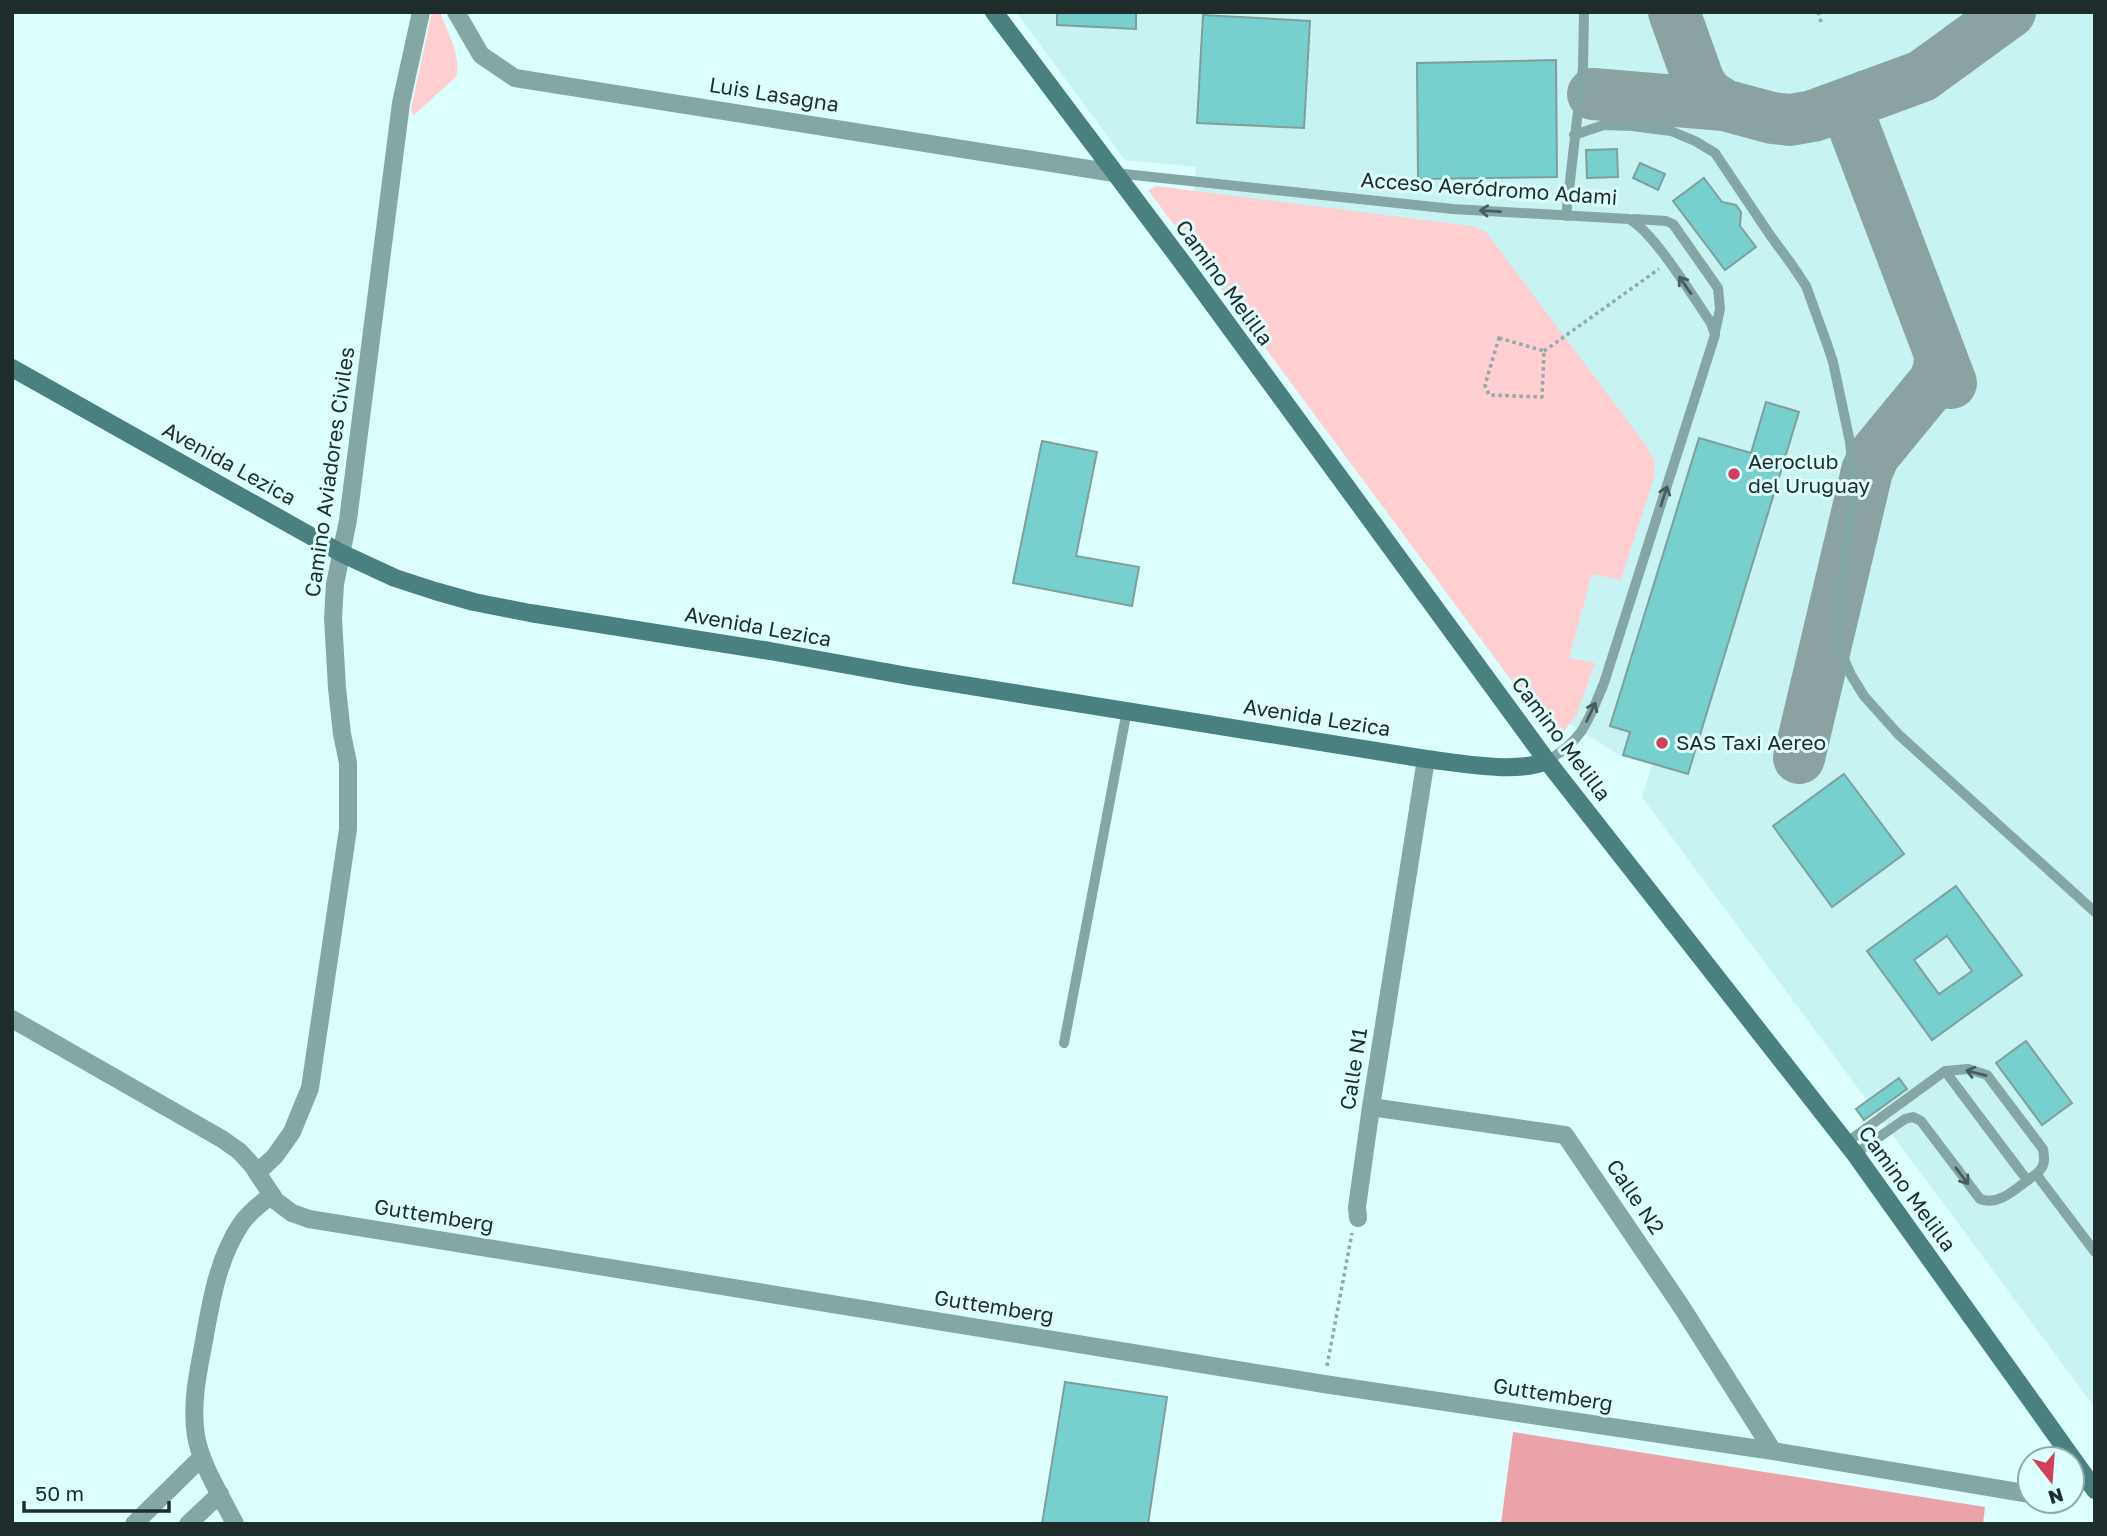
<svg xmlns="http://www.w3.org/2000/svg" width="2107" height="1536" viewBox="0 0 2107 1536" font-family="'Golos Text',sans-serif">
<rect width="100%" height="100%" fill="#dcfefd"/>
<path fill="#c7f4f2" d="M1016,12H2095V1408L1642,797L1652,765L1622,757L1565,721L1193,201L1196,167L1125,160Z"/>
<path fill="#ffced1" d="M432,12H440C447,32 462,56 456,77L413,116L411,109Z
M1156,186L1472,226L1486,232L1645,444L1654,460L1655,474L1621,580L1592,574L1569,658L1595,663L1576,716L1564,731L1552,735L1148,190Z"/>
<path fill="#eaa3a9" d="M1513,1432L1985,1507L1983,1524H1501Z"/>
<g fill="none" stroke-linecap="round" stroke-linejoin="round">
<path stroke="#8aa3a2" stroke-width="52" d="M1674,12L1699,82L1707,94L1724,105L1772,118L1790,120L1813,116L1922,76L2010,12
M1593,94L1724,105
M1866,96C1855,102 1850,109 1852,122L1951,383
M1799,758L1867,471L1874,455L1934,382L1939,370L1940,355"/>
</g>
<path fill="#78d0ce" stroke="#7e9f9d" stroke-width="2" fill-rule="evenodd" d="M1057,12H1136V29L1057,25Z
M1203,15L1310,21L1304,128L1197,123Z
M1556,60L1557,177L1418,179L1417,63Z
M1617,149L1618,177L1587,178L1586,150Z
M1640,163L1665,174L1658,190L1633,178Z
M1704,178L1722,202L1736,205L1741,212L1740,226L1756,247L1725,270L1673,201Z
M1766,402L1799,412L1688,774L1623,755L1630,732L1610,726L1699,438L1751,453Z
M1042,441L1097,452L1076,556L1139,567L1132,606L1013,583Z
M1844,774L1904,854L1832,907L1773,826Z
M1956,886L2022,975L1932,1040L1867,951ZM1947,936L1972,971L1939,994L1914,960Z
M2026,1041L2072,1103L2042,1125L1996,1063Z
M1899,1078L1907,1089L1864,1120L1856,1109Z
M1065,1382L1167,1397L1148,1524H1042Z"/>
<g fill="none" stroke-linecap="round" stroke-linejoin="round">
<path stroke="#90a9a9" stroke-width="3.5" stroke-dasharray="3.5 3.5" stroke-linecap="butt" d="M1818,12L1821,22
M1499,338L1544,351L1542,397L1489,395L1485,385Z
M1544,351L1659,269
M1327,1366L1352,1233"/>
<path stroke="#84a7a6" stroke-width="10" d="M1574,135L1604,125L1632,126L1671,131L1695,141L1715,153L1770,235L1792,265L1806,286L1826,341L1833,362L1850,442L1854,482L1838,622L1841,652L1851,675L1864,696L1899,735L2095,912
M1115,173L1453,209L1629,219C1654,232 1693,297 1711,323L1715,335L1604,683C1588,721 1584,739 1547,761
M1566,216L1583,67L1584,12
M1634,219L1666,221L1673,224L1718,288L1720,309L1715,332
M1064,1043L1127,710
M1945,1071L2027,1180
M1846,1143L1945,1071L1968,1069L1987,1075L2043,1149C2045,1160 2045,1167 2036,1174C2020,1185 2000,1207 1980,1199L1921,1121L1913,1117L1905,1119L1855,1154
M2036,1174L2095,1252"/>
<path stroke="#84a7a6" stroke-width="18" d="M456,12L481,55L515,78L1114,173
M12,1019L222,1139L239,1151L252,1165L276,1201L292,1213L309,1219L1324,1384L1773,1451L2030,1494
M1371,1107L1565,1135L1681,1306L1773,1451
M257,1173L275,1156L292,1132L310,1088L348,829V763L342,734L337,688L333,618L335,584L348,520L401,103L421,12
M1358,1218L1357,1207L1371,1107L1426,759
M2072,1487L2086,1479
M134,1524L202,1457
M188,1524L220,1494
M235,1524C222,1497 201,1465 196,1436C191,1404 198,1372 204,1341C211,1301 218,1258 241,1224C249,1212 261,1203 272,1195"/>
<path stroke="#4a8180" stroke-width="18" d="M994,12L1185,266L1547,761L1855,1154L2095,1490
M12,368L341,553L395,578L435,591L474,602L530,613L770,651L908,676L1426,759C1459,763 1517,774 1547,761"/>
</g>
<defs><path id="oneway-shaft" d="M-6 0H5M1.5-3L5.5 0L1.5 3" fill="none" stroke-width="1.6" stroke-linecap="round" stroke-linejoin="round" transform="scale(1.75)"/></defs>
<g stroke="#475d5d">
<use href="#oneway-shaft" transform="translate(1490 211) rotate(-177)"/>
<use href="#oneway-shaft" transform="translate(1685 285) rotate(-125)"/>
<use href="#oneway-shaft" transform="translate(1664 496) rotate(-72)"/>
<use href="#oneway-shaft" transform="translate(1591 712) rotate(-65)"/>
<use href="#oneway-shaft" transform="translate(1976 1073) rotate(-165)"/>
<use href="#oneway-shaft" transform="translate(1962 1176) rotate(53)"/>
</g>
<g fill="#d0405b" stroke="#dcfefd" stroke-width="2.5">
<circle cx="1734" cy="474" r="7"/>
<circle cx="1662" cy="743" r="7"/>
</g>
<g text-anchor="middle" stroke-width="6" stroke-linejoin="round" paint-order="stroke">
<g font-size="21" fill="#1f2c2c" stroke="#dcfefd">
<text transform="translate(774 95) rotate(9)" y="7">Luis Lasagna</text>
<text transform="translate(1489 189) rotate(4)" y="7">Acceso Aeródromo Adami</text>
<text transform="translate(1224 283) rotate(54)" y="7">Camino Melilla</text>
<text transform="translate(229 464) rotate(29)" y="7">Avenida Lezica</text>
<text transform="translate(330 472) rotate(-82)" y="7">Camino Aviadores Civiles</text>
<text transform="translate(758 627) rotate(10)" y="7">Avenida Lezica</text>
<text transform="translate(1317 718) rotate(9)" y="7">Avenida Lezica</text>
<text transform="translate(1561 739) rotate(53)" y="7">Camino Melilla</text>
<text transform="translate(1354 1069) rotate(-81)" y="7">Calle N1</text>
<text transform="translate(1907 1189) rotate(54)" y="7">Camino Melilla</text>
<text transform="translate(1635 1197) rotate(56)" y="7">Calle N2</text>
<text transform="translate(434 1216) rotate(9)" y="7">Guttemberg</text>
<text transform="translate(994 1307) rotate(9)" y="7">Guttemberg</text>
<text transform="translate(1553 1395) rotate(9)" y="7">Guttemberg</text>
</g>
<g font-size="21" fill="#1f2c2c" stroke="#dcfefd" text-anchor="start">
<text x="1748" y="469">Aeroclub<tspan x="1748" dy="24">del Uruguay</tspan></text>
<text x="1676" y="750">SAS Taxi Aereo</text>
</g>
</g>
<rect width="2107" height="1536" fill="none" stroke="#1f2c2c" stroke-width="28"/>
<g transform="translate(2051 1480) rotate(163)"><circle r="33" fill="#dcfefd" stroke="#90aaa9" stroke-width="2"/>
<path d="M0-5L12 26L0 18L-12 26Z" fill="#d0405b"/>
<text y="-10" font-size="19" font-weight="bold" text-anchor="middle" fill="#1f2c2c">N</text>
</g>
<path d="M24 1501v10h145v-10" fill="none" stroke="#1f2c2c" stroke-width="3.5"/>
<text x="35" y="1501" font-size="21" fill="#1f2c2c" stroke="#dcfefd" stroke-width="5" paint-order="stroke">50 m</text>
</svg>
